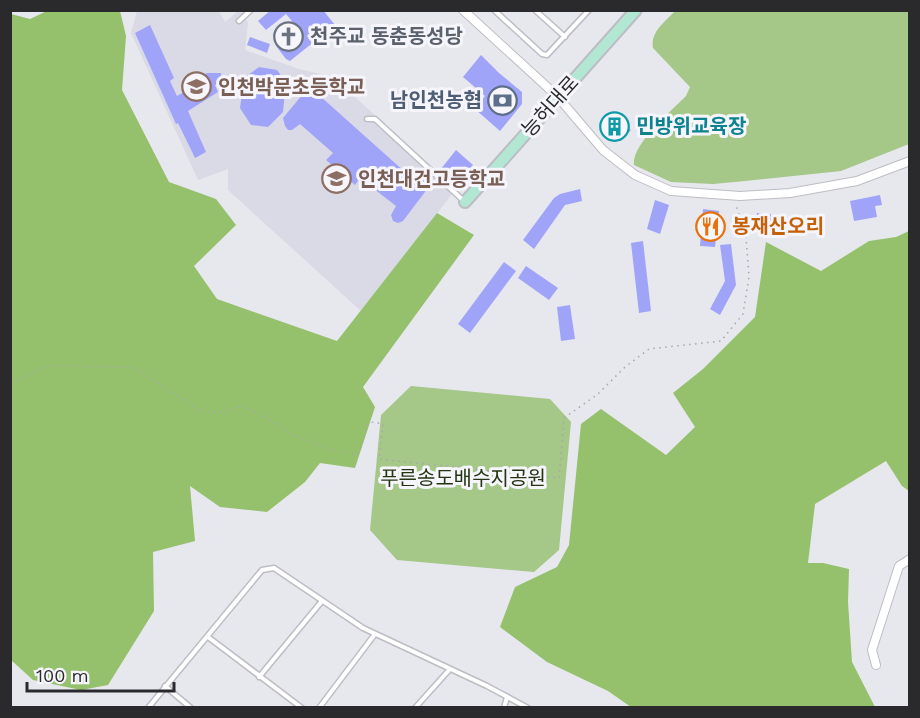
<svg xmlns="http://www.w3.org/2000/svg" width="920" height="718" viewBox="0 0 920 718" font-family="'Work Sans','Noto Sans KR',sans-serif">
<rect width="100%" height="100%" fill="#e7e7ee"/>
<path fill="#dadae7" d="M137,11H219L225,22L238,11H242L248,23L245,50L299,69L333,77L456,189L361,311L228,190V169L198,180L131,33Z"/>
<path fill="#a5c787" d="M675,11H909V144L841,171L745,181L713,184L671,182L634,165C631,145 672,110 686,96L690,87L653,48C650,32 665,22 675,11Z
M411,386L550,399L571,422L559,550L534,572L397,560L370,530L381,415Z"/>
<path fill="#95c06c" d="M49,10L120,11L126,36L122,90L169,182L216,199L236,225L194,266L217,299L337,341L437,213L474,235L363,387L375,407L355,468L320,463L305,482L267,512L220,507L190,486L195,541L153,552L154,611L108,685L81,690L33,680L11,660V14L30,19Z
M909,231V491L902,486L886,461L815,504L808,563H823L849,569L848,602L852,662L875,707H631L608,691L547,662L500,627L515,587L557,567L569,545L581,424L601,409L666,455L695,427L673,393L703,369L755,317L766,242L821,271L869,241L896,237Z"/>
<path fill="#a0a4f9" d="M271,10H323L335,25L290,61L286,59L276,46L281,48L301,32L286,14L266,30L258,21Z
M150,25L174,78L170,81L177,96L196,85L194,80L207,73H221V84L215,85L218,92L188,111L206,152L195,158L178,123L176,124L135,33Z
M250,37L270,44L267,53L247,45Z
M481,55L499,73L522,92V104L500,131L475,109L485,96L463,77Z
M259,67L277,70L286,82L283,112L268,127L251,125L240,108L244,78Z
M316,87L320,90L321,93L320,96L414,180L421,177L426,178L429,183L428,188L403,221L398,223L393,221L391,215L396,206L360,178L355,185L326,160L333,153L300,124L292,130H288L285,126L283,118L307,89Z
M610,112L631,130L621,141L600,123Z
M456,150L473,165L460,181L457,178L454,182L440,170Z
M580,189L582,201L565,205L534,249L523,240L554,198L560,194Z
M880,195L882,205L875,206L877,217L854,221L850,201Z
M655,200L669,205L660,234L647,229Z
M703,209L719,211L715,247L700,246Z
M757,213L771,214V227L756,226Z
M643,241L651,311L639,313L631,243Z
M731,244L736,285L720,315L710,309L725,281L720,245Z
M504,262L516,271L470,333L458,324Z
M526,266L558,288L549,300L518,278Z
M570,305L575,339L561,341L557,307Z"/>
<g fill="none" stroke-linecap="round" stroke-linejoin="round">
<defs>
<path id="lane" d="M494,10L542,54L547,55L589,10
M535,10L565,37
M239,21L251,10
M367,119H375L465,202
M208,637L302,708
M259,677L322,601
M165,686L191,708
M148,708L262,570L274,568L363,628L487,686L528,708
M319,708L375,634
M415,708L450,669
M504,708L507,697"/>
<path id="street" d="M463,10L557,96L603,150L635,175L671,191L740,196L790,193L857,181L910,161
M876,665L872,650L899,566L910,559"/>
<path id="secondary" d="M465,202L636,10"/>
</defs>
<use href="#lane" stroke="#bdbdc3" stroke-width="7"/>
<use href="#street" stroke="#bdbdc3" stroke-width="10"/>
<use href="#secondary" stroke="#bdbdc3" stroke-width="14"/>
<path stroke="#a7a7ad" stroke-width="1.5" stroke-dasharray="1.5 4.5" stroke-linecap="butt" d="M10,384L46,366L134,367L198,410L219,413L242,406L264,415L288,433L333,450L356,455L360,450L368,424L371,422L383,424L379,459L559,478L564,418L598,394L625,367L649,349L721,341L743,314L749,277L746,237L737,208L734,205"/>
<use href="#lane" stroke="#fff" stroke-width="4"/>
<use href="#street" stroke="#fff" stroke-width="8"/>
<use href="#secondary" stroke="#b2e7d3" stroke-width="10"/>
</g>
<defs>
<symbol id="church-ring" viewBox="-11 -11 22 22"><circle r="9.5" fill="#f5f5fb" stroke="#6b7280" stroke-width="1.5"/><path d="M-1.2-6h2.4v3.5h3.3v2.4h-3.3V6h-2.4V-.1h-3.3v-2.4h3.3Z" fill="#6b7280"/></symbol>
<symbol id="school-ring" viewBox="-11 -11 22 22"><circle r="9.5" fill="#f5f5fb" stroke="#8d6e63" stroke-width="1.5"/><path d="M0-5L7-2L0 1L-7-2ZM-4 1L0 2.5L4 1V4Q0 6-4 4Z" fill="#8d6e63"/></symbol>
<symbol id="bank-ring" viewBox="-11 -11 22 22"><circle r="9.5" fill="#f5f5fb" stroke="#5c6f8a" stroke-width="1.5"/><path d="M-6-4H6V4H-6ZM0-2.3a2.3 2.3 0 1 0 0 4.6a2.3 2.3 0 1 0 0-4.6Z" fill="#5c6f8a"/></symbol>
<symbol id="building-ring" viewBox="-11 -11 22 22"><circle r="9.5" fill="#f5f5fb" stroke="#0f9aa8" stroke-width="1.5"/><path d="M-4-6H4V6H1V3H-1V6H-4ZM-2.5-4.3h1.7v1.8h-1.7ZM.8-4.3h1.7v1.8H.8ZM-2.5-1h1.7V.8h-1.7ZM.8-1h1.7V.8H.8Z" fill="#0f9aa8"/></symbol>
<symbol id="restaurant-ring" viewBox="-11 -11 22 22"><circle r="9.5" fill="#f5f5fb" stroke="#e8710a" stroke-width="1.5"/><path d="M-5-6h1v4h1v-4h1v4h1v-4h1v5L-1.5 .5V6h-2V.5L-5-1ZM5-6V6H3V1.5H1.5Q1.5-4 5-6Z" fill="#e8710a"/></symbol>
</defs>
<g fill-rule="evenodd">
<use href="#church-ring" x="272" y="20" width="33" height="33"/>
<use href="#school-ring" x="180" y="70" width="33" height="33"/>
<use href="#bank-ring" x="486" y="84" width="33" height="33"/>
<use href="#building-ring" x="598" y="110" width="33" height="33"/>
<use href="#school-ring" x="320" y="162" width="33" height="33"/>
<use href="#restaurant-ring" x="694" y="210" width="33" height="33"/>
</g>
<g text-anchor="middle" stroke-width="6" stroke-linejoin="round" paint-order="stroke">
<g font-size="20" font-weight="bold" fill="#5b616d" stroke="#f5f5fb" text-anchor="start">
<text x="310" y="43">천주교 동춘동성당</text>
</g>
<g font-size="20" font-weight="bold" fill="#785e54" stroke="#f5f5fb" text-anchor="start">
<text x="218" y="94">인천박문초등학교</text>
<text x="358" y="186">인천대건고등학교</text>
</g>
<g font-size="20" font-weight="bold" fill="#4e5e75" stroke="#f5f5fb" text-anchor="end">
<text x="482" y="107">남인천농협</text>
</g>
<g font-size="20" fill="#2a2a2d" stroke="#f5f5fb">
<text transform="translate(550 106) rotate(-48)" y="7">능허대로</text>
</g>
<g font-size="20" font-weight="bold" fill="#0d838f" stroke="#f5f5fb" text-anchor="start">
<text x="636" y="133">민방위교육장</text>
</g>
<g font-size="20" font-weight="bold" fill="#c56008" stroke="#f5f5fb" text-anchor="start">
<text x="732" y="233">봉재산오리</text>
</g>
<g font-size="20" fill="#243512" stroke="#f5f5fb">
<text x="463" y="485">푸른송도배수지공원</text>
</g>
</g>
<rect width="920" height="718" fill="none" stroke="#2a2a2d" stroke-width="24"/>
<path d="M27 682v9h147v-9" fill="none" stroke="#2a2a2d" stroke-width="3"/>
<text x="36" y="682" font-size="18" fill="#2a2a2d" stroke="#f5f5fb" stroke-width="4.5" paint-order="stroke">100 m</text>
</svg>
